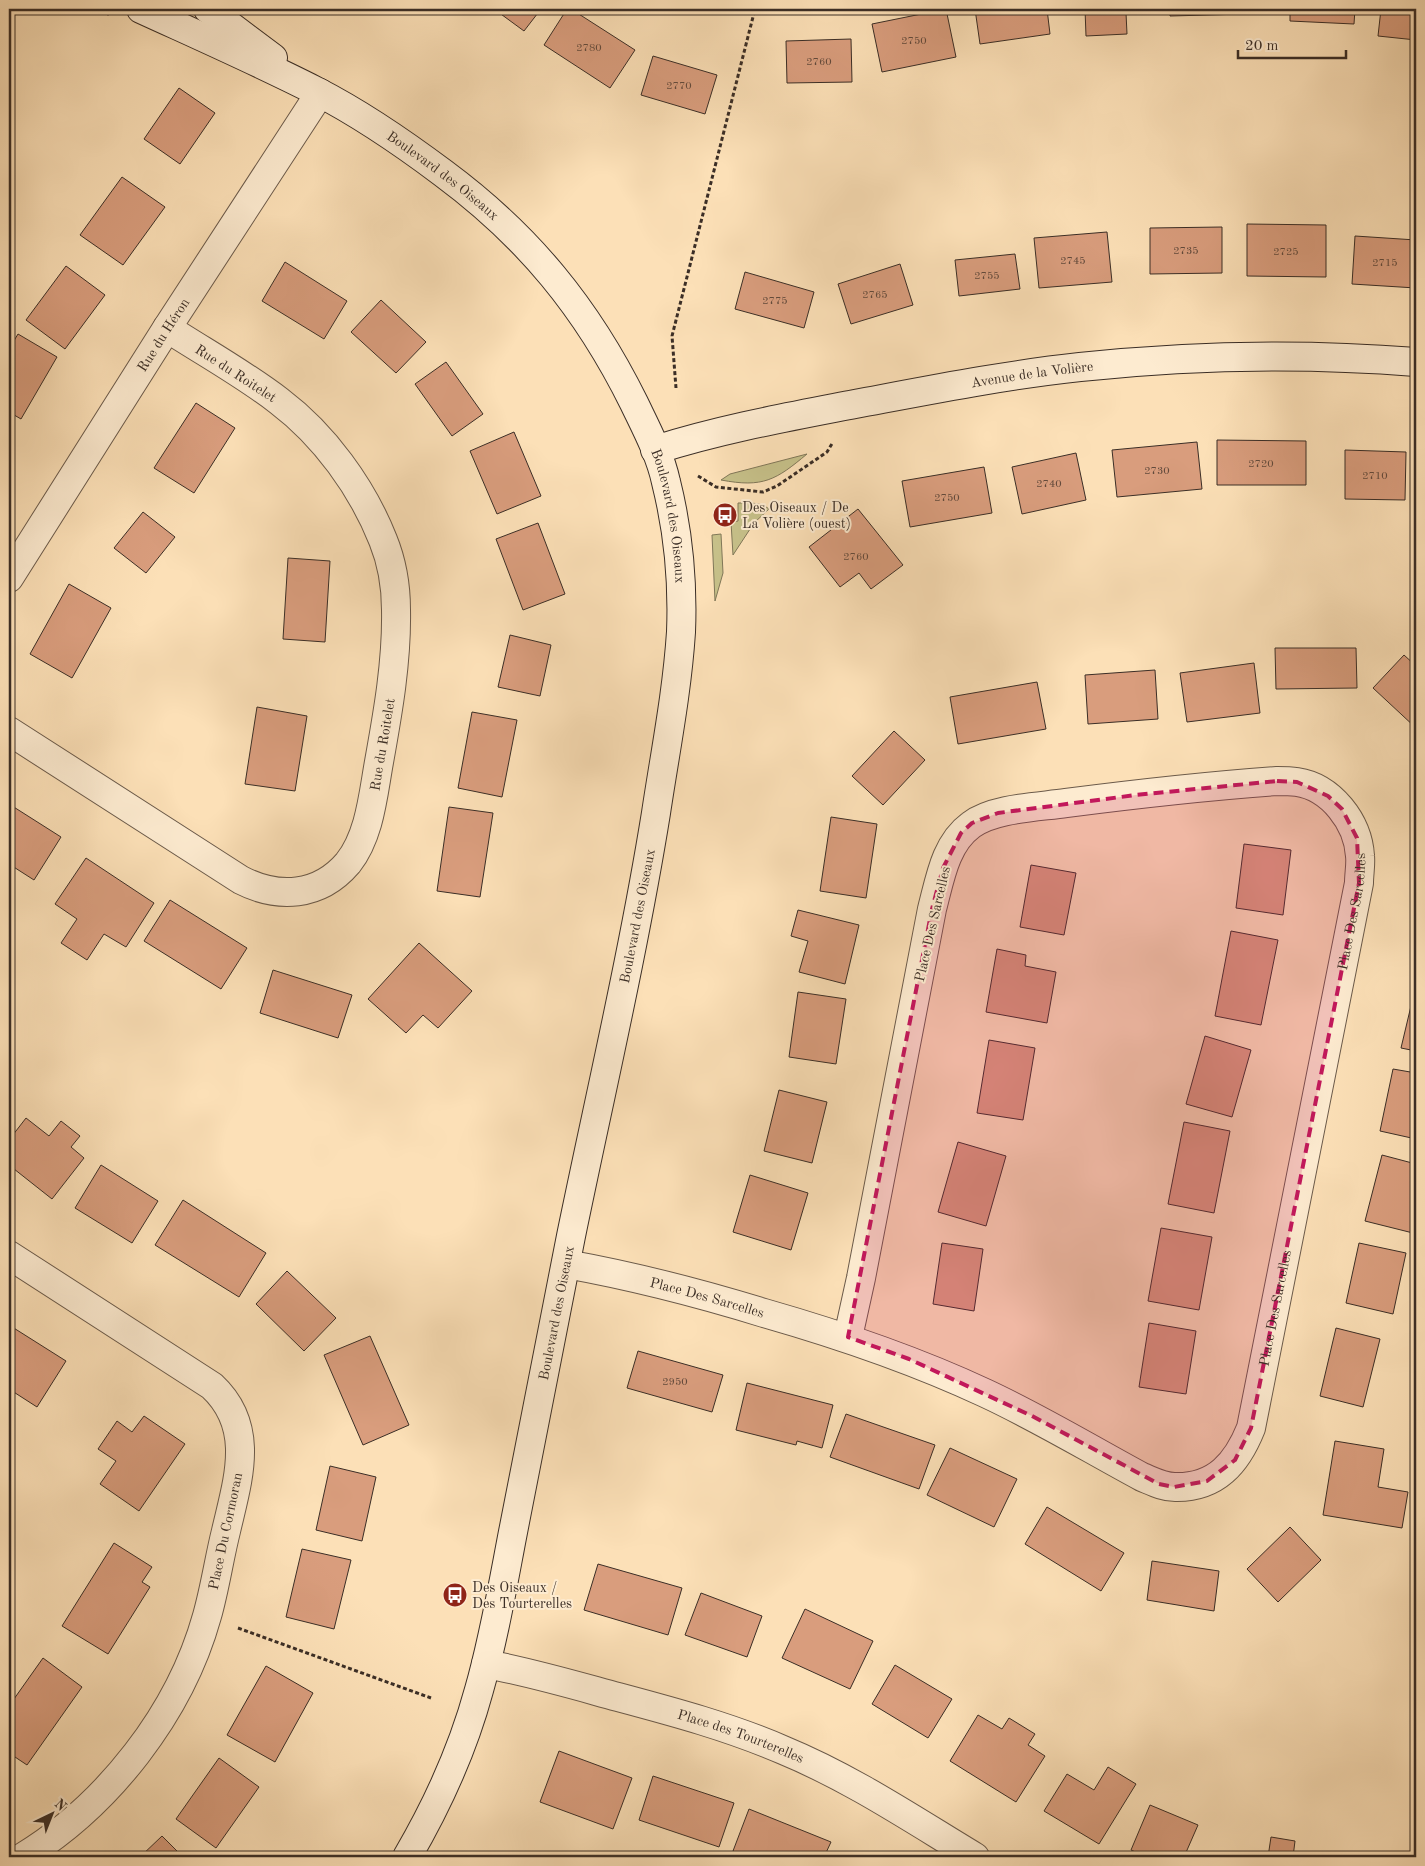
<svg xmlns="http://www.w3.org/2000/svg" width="1425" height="1866" viewBox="0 0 1425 1866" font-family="'Old Standard TT',serif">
<rect width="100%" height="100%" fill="#fce0b7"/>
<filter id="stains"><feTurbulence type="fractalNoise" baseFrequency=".004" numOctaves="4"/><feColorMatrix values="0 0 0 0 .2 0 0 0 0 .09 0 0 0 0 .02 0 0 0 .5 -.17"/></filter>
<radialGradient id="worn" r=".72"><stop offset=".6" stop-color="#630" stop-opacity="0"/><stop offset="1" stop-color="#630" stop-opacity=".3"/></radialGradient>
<path fill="#c6c089" stroke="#807758" d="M807,454C776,480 763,488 721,480L730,474Z
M738,503C748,503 761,502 769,509L754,523L733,555L731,522L738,521Z
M721,534L723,573L715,601L712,535Z"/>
<path fill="#d99d7d" stroke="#3b2e26" d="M494,9H541L524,31Z
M567,9H571L635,50L610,88L544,45Z
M946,9L956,57L882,72L872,24Z
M975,9H1047L1050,34L980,44Z
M1085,9H1150V12L1126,13L1127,34L1086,36Z
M1170,9H1245V14L1170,16Z
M1290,9H1355L1354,24L1290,21Z
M1381,9H1416V40L1378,36Z
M851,39L852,82L787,83L786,41Z
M653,56L717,75L705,114L641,95Z
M179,88L215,113L180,164L144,139Z
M122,177L165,207L123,265L80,235Z
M1247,224L1326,225V277L1247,276Z
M1222,227V273L1150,274V228Z
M1107,232L1112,282L1039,288L1034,238Z
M1355,236L1416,240V288L1352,284Z
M1015,254L1020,289L959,296L955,260Z
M285,262L347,301L324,339L262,301Z
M900,264L913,305L851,324L838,284Z
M66,266L105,295L65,349L26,320Z
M745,272L814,292L804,328L735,309Z
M381,300L426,342L396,373L351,332Z
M18,334L57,357L21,419L9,412V349Z
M446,362L483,414L452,436L415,384Z
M196,403L235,428L194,493L154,468Z
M514,432L541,496L497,514L470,451Z
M1217,440L1306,441V485H1217Z
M1197,442L1202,489L1117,497L1112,450Z
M1345,450L1406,452L1405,500L1345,499Z
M1076,453L1086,500L1022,514L1012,467Z
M984,467L992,513L910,527L902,481Z
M858,509L903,565L871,589L859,573L840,587L809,547Z
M143,512L175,537L146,573L114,548Z
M538,523L565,594L523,610L496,539Z
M288,558L330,561L325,642L283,639Z
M69,584L111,608L72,678L30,654Z
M510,635L551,645L540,696L498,687Z
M1275,648H1356L1357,688L1276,689Z
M1404,655L1416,666V728L1373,688Z
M1254,663L1260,713L1187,722L1180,673Z
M1155,670L1158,719L1088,724L1085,675Z
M1037,682L1046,729L958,744L950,697Z
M257,707L307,716L295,791L245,784Z
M472,712L517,720L502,797L458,788Z
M894,731L925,760L883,805L852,776Z
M9,804L61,837L34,880L9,864Z
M449,807L493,813L480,897L437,891Z
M831,817L877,824L866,898L820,891Z
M1244,844L1291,850L1283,915L1236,908Z
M86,858L154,903L126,947L104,934L87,960L61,943L77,919L55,904Z
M1031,865L1076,873L1064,935L1020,927Z
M170,900L247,948L221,989L144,941Z
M798,910L859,925L845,984L799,972L808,941L791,936Z
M1231,931L1278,940L1261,1025L1215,1016Z
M419,943L472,991L438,1028L423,1015L406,1033L368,999Z
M997,949L1026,955L1025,966L1056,972L1047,1023L986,1012Z
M273,970L352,995L338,1038L260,1013Z
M1416,985V1051L1401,1048Z
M798,992L846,999L836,1064L789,1057Z
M1205,1036L1251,1050L1232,1117L1186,1104Z
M989,1040L1035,1048L1023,1120L977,1113Z
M1393,1069L1416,1073V1139L1380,1131Z
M779,1090L827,1102L812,1163L764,1151Z
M26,1118L49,1136L61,1121L80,1136L71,1147L84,1158L52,1199L9,1165V1140Z
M1184,1122L1230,1131L1214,1213L1168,1204Z
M958,1142L1006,1156L986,1226L938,1212Z
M1382,1155L1416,1164V1222L1413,1233L1365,1221Z
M101,1165L158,1201L132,1243L75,1208Z
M750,1175L808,1193L791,1250L733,1232Z
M183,1200L266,1253L239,1297L155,1245Z
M1161,1228L1212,1237L1199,1310L1148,1301Z
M942,1243L983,1249L974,1311L933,1304Z
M1359,1243L1406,1253L1393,1314L1346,1303Z
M287,1271L336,1318L304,1351L256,1304Z
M1149,1323L1196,1331L1186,1394L1139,1387Z
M9,1325L66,1361L37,1407L9,1389Z
M1336,1328L1380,1339L1363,1407L1320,1396Z
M370,1336L409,1425L363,1445L324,1355Z
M638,1351L723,1375L712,1412L627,1388Z
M747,1383L833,1405L822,1448L797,1441L796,1445L736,1430Z
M846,1414L935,1445L919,1489L830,1457Z
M144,1416L185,1444L139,1511L100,1484L116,1461L98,1449L117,1421L132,1432Z
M1335,1441L1384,1449L1378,1487L1408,1492L1402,1528L1323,1515Z
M950,1448L1017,1479L994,1527L927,1495Z
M330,1466L376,1477L362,1541L316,1530Z
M1047,1507L1124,1553L1101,1591L1025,1544Z
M1290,1527L1321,1560L1278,1602L1247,1569Z
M114,1543L152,1567L142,1582L150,1587L108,1654L62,1626Z
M302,1549L351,1560L334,1629L286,1617Z
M1152,1561L1219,1571L1214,1611L1147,1600Z
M598,1564L682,1588L668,1635L584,1610Z
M701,1593L762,1616L747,1657L685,1635Z
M805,1609L873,1641L850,1689L782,1658Z
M43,1658L82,1687L27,1765L9,1753V1706Z
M895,1665L952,1699L928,1738L872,1704Z
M266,1666L313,1693L275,1762L227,1735Z
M978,1715L1002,1729L1009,1718L1035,1734L1028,1745L1045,1756L1016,1802L950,1761Z
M559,1751L632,1778L613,1829L540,1802Z
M219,1758L259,1787L216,1848L176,1819Z
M1108,1767L1136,1784L1099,1844L1044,1811L1067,1774L1094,1790Z
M653,1776L734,1803L719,1847L639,1820Z
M1150,1805L1198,1825L1184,1857H1147L1131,1850Z
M749,1809L831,1842L824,1857H750L733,1851Z
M162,1836L183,1857H140Z
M1271,1837L1295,1841L1293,1857H1268Z"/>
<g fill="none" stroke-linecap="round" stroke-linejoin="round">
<defs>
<g id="street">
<path id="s1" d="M9,578L167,328L320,93"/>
<path id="s2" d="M9,731L241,880C278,899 319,897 348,863C370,835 373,795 379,762C388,712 397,661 396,610C396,587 392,562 383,540C362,487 324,435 279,401C244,374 204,352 167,328"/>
<path d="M9,1255L212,1386C256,1427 238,1479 226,1531C219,1559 215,1588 207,1616C180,1713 108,1805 23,1857"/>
<path id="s3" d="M566,1264C633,1276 699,1293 764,1313C841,1335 912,1359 985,1393C1039,1418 1090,1449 1142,1477C1152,1481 1163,1487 1175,1487C1216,1488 1237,1463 1251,1428L1359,883C1359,874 1361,864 1360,856C1358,822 1331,787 1297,782C1290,781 1283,781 1277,781C1207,786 1136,794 1066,803C1039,807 993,808 971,825C945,844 940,879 932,909L861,1278L848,1337"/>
<path id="s4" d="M486,1664C530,1672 574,1685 618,1697C674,1712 730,1727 783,1750C851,1778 912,1819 975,1857"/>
</g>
<g id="secondary">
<path id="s5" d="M141,9C200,36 259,62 316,91C361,114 403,143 443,173C528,236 587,308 634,403C646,428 660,454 666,482C678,530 683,583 681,632C677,693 665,753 656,813C633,955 600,1095 571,1236C551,1334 533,1433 513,1532C503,1584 494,1638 479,1690C463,1749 438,1804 407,1857"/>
<path d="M208,9L273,58"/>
<path id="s6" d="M655,450C721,429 788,417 855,404C930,390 1005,375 1080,367C1192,355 1304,353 1416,362"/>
</g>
</defs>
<use href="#street" stroke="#6b5a4a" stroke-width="30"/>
<use href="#secondary" stroke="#3b2e26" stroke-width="30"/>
<path stroke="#3b2e26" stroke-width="3" stroke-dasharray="4 2.5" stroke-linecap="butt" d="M100,9L110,15
M676,388L672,336L755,9
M698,476L716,487L763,492L777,486L827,452L833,442
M238,1628L431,1698"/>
<use href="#street" stroke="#fdebd0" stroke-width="28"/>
<use href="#secondary" stroke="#fdebd0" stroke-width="28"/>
</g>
<path fill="#c2185b" fill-opacity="0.2" stroke="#c2185b" stroke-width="4" stroke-dasharray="10 6" stroke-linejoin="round" d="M1277,781L1297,782L1328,796L1342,809L1357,838L1359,883L1251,1428L1235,1460L1207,1481L1174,1487L1159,1484L1032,1416L909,1359L848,1337L932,909L943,868L961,833L972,823L998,813L1136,795Z"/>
<defs>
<symbol id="bus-disc" viewBox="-11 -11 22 22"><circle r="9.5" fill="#8f2418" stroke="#fdebd0"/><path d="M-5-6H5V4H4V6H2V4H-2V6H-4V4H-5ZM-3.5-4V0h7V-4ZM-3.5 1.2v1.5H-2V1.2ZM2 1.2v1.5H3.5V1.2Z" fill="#fff"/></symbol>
</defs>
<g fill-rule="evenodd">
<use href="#bus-disc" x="711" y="501" width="28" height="28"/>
<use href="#bus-disc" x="441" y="1581" width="28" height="28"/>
</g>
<g text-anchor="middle" stroke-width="4" stroke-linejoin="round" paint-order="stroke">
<g font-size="11" fill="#624a3c">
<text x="914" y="44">2750</text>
<text x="589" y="51">2780</text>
<text x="819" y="65">2760</text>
<text x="679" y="89">2770</text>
<text x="1186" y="254">2735</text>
<text x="1286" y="255">2725</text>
<text x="1073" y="264">2745</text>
<text x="1385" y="266">2715</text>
<text x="987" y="279">2755</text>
<text x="875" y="298">2765</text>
<text x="775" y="304">2775</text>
<text x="1261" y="467">2720</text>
<text x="1157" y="474">2730</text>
<text x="1375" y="479">2710</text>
<text x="1049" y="487">2740</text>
<text x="947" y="501">2750</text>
<text x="856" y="560">2760</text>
<text x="675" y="1385">2950</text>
</g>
<g font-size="14" fill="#3b2e26" stroke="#fdebd0">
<text dy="5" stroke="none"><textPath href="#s5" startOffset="346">Boulevard des Oiseaux</textPath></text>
<text dy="5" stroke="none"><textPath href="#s1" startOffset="288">Rue du Héron</textPath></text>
<text transform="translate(236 373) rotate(33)" y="5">Rue du Roitelet</text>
<text dy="5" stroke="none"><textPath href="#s6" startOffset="385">Avenue de la Volière</textPath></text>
<text dy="5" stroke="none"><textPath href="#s5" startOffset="766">Boulevard des Oiseaux</textPath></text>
<text dy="5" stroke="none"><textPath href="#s2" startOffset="518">Rue du Roitelet</textPath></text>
<text dy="5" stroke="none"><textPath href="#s3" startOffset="1282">Place Des Sarcelles</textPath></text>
<text transform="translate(637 916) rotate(-79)" y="5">Boulevard des Oiseaux</text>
<text transform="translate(932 924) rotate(-77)" y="5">Place Des Sarcelles</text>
<text dy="5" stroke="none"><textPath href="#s3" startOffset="145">Place Des Sarcelles</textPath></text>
<text dy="5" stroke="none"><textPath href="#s3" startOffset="878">Place Des Sarcelles</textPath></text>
<text transform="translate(556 1313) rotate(-79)" y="5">Boulevard des Oiseaux</text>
<text transform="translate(225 1531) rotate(-78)" y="5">Place Du Cormoran</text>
<text dy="5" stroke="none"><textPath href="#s4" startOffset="265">Place des Tourterelles</textPath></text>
</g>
<g font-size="14" fill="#3b2e26" stroke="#fdebd0" text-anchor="start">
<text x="742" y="512">Des Oiseaux / De<tspan x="742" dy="16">La Volière (ouest)</tspan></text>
<text x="472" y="1592">Des Oiseaux /<tspan x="472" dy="16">Des Tourterelles</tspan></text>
</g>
</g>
<rect width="1425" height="1866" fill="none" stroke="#fce0b7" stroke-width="30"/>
<rect x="10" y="10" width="1405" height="1846" fill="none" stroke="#3b2e26" stroke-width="2.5"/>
<rect x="15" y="15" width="1395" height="1836" fill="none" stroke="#3b2e26"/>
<g transform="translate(52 1814) rotate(43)" stroke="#fdebd0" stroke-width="4" paint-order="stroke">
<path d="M0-4L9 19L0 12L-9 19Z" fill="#3b2e26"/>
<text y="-8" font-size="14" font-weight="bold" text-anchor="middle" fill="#3b2e26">N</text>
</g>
<path d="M1238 50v8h108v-8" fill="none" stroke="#3b2e26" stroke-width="2.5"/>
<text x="1245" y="50" font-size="15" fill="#3b2e26" stroke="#fdebd0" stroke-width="4" paint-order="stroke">20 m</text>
<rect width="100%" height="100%" filter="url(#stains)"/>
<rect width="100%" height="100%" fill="url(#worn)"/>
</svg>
